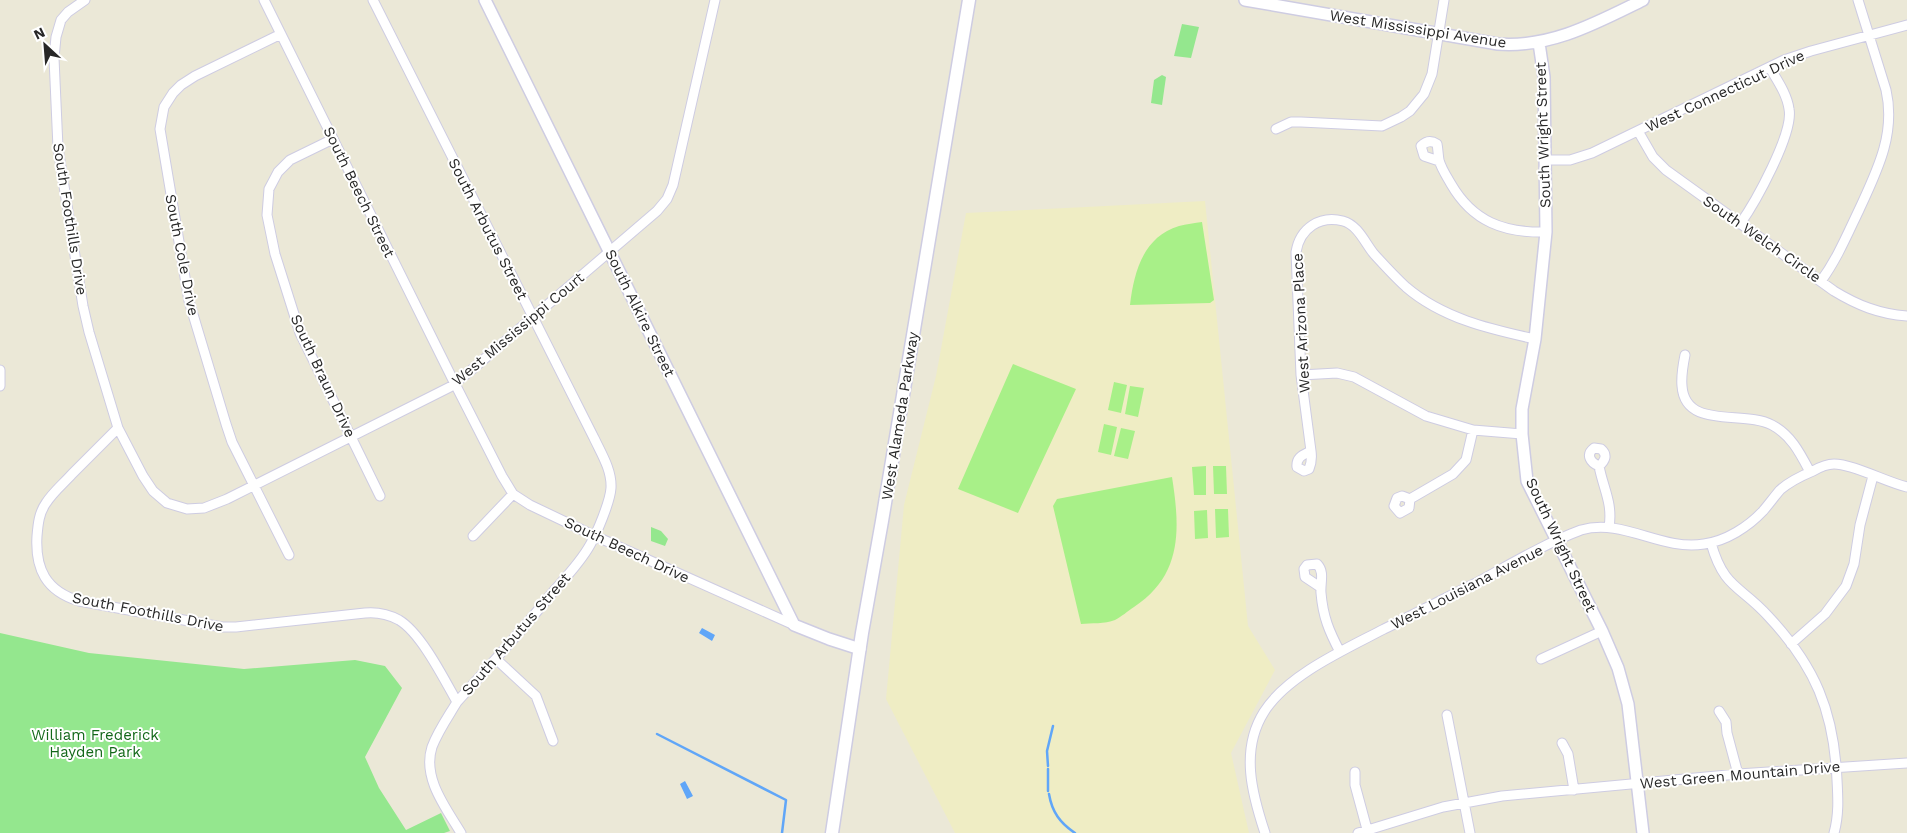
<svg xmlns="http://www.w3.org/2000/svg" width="1907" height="833" viewBox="0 0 1907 833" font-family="'Work Sans',sans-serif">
<rect width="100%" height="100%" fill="#ebe8d7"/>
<path fill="#efedc4" d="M1205,201L1248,626L1275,670L1231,753L1249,833H955L886,699L904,505L936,376L966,213Z"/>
<path fill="#94e78e" d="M1182,24L1199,27L1191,58L1174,56Z
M1162,75L1166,77L1162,105L1151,103L1154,80Z
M651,527L661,531L668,539L665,546L651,541Z
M0,633L89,653L244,669L355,660L385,666L402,688L365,757L379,788L406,830L441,813L450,831L444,833H0Z"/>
<path fill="#a8f088" d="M1202,222L1214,300L1210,303L1130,305C1134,272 1143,237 1179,226C1186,224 1195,223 1202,222Z
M1013,364L1076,389L1018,513L958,489Z
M1114,382L1127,385L1121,413L1108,410Z
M1130,386L1144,388L1138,417L1125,414Z
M1104,424L1117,427L1111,455L1098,452Z
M1121,428L1135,431L1128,459L1114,456Z
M1206,466V495H1194L1192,467Z
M1213,466H1226L1227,494H1214Z
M1172,477C1180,528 1183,575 1134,607C1128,611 1121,617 1115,620C1105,624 1091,623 1081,624L1053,506L1057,499Z
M1215,509H1228L1229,537L1216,538Z
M1207,510L1208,538L1195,539L1194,511Z"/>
<path fill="#60a6f8" d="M702,628L715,635L712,641L699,633Z
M685,781L693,796L687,799L680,784Z"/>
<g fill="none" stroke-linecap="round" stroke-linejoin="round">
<path stroke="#60a6f8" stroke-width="2.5" d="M657,734L786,800L782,833
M1048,766L1047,751L1053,726
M1048,769V791
M1049,794C1052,812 1060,823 1075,833"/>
<defs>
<path id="minor" d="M85,0L68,12L61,20L56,37L54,58L58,148L83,306L89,332L118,428L143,476L153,491L167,503L187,509L204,508L227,499L450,387L469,372L657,211L667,199L673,185L715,0
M264,0L452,378L502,476L513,494L530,505L595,536L794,625
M373,0L594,438C601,453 612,470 611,488C610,502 597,533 590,545C580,563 565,578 552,593C522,631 489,666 457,702
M281,34L195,76L181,85L173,93L164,107L160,129L189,301L226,424L232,442L289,555
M1276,129L1291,122H1301L1382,126L1401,117L1410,111L1424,94L1432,74L1444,0
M1638,131L1653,157L1666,170L1834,291C1857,305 1879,314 1907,316
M333,139L290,160L278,172L269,189L267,215L275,254L300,333L380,496
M1545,160H1570L1592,153L1784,60L1811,51L1907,25
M1439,161L1424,156L1421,146C1426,141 1431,140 1437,144C1438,149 1438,154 1439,160C1441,168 1447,177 1451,184C1473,222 1504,233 1546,232
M1740,224C1755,203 1794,133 1789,109C1787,94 1777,80 1770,68
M1821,281C1837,259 1847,235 1859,210C1877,171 1896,134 1886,90L1858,0
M1685,355C1683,365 1681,376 1682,386C1685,430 1744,410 1772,425C1791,435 1800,453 1810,472
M0,370V386
M1301,375L1337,373L1354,377L1426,416L1473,430L1522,434
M118,428C103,443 87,459 72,474C63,484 53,492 46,503C39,513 38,524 37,536C35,569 46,591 79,601L222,627H236L365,613C376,612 388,614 399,620C421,633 444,679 457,702C448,717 438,731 432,747C422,778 446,808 461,833
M1311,451C1303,455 1296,457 1297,467L1304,471L1309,469C1312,462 1312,458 1311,451L1301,375L1296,252C1300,228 1320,215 1343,221C1358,225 1365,243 1374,254C1384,265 1395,277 1406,287C1442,318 1489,329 1535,339
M1599,466C1605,461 1608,455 1601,449L1594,448C1585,455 1591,463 1599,466C1603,488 1613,503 1609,527
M1410,499L1409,508L1400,513L1394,506L1397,498L1402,496L1410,499L1453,474L1466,460L1473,430
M473,536L513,494
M1711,543C1724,589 1740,585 1768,616C1815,666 1834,711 1837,780C1838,798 1839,815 1834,833
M1320,587L1305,577L1304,569L1307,565L1317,564C1325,572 1320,583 1321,593C1323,617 1329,631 1340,652
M1791,644L1825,614L1846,586L1854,564L1860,525L1873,476
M496,659L536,696L553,741
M1541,659L1602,631
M1719,711L1726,722L1727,733L1738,774
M1447,715L1470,833
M1562,743L1568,754L1574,790
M1355,772V785L1368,833
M1265,833C1252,794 1240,750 1264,712C1287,675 1346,649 1384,629C1415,614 1445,598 1476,583C1509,565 1546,543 1581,530C1624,518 1660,551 1704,544C1726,541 1748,527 1763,511C1769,504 1774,497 1780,490C1789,482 1801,476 1813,471C1820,467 1826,464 1834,464C1853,464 1886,482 1907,487
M1358,833L1443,807L1502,796L1738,774L1907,763"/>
<path id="tertiary" d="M485,0L794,625L829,639L860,649
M1245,0L1498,44C1551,48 1596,23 1643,0
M1539,43L1544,77L1546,232L1535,339L1522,409V434L1527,481L1602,631L1618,668L1628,704L1643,833"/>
<path id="secondary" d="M832,833L862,633L882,521L969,0"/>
</defs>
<use href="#minor" stroke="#cecce2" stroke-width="11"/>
<use href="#tertiary" stroke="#cecce2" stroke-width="14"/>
<use href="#secondary" stroke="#cecce2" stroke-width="15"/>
<use href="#minor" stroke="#fff" stroke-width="9"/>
<use href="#tertiary" stroke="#fff" stroke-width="11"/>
<use href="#secondary" stroke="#fff" stroke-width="12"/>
</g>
<g text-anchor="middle" stroke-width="4" stroke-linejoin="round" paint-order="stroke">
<g font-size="15" fill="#272727" stroke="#fff">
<text transform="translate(1418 29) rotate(9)" y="5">West Mississippi Avenue</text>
<text transform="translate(1725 91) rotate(-25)" y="5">West Connecticut Drive</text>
<text transform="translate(1543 135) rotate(-92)" y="5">South Wright Street</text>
<text transform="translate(359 192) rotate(64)" y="5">South Beech Street</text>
<text transform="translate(70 219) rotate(81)" y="5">South Foothills Drive</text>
<text transform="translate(488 229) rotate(63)" y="5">South Arbutus Street</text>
<text transform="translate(1762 239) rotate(35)" y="5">South Welch Circle</text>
<text transform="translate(182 255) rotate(79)" y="5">South Cole Drive</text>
<text transform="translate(640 313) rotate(64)" y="5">South Alkire Street</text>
<text transform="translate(1301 323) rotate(-93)" y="5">West Arizona Place</text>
<text transform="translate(518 329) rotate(-40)" y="5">West Mississippi Court</text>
<text transform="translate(323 376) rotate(65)" y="5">South Braun Drive</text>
<text transform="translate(900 416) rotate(-81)" y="5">West Alameda Parkway</text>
<text transform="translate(1561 545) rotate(65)" y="5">South Wright Street</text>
<text transform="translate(627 550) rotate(25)" y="5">South Beech Drive</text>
<text transform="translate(1467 587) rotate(-27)" y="5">West Louisiana Avenue</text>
<text transform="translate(148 612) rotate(11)" y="5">South Foothills Drive</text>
<text transform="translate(516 634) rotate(-49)" y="5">South Arbutus Street</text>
<text transform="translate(1740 775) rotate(-5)" y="5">West Green Mountain Drive</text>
</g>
<g font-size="15" fill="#136819" stroke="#fff">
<text x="95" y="740">William Frederick<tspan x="95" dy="17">Hayden Park</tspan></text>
</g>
</g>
<g transform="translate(45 45) rotate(334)" stroke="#ffffff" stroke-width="4" paint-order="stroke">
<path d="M0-4L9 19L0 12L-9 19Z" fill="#272727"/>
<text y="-8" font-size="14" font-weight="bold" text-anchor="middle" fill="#272727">N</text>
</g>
</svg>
